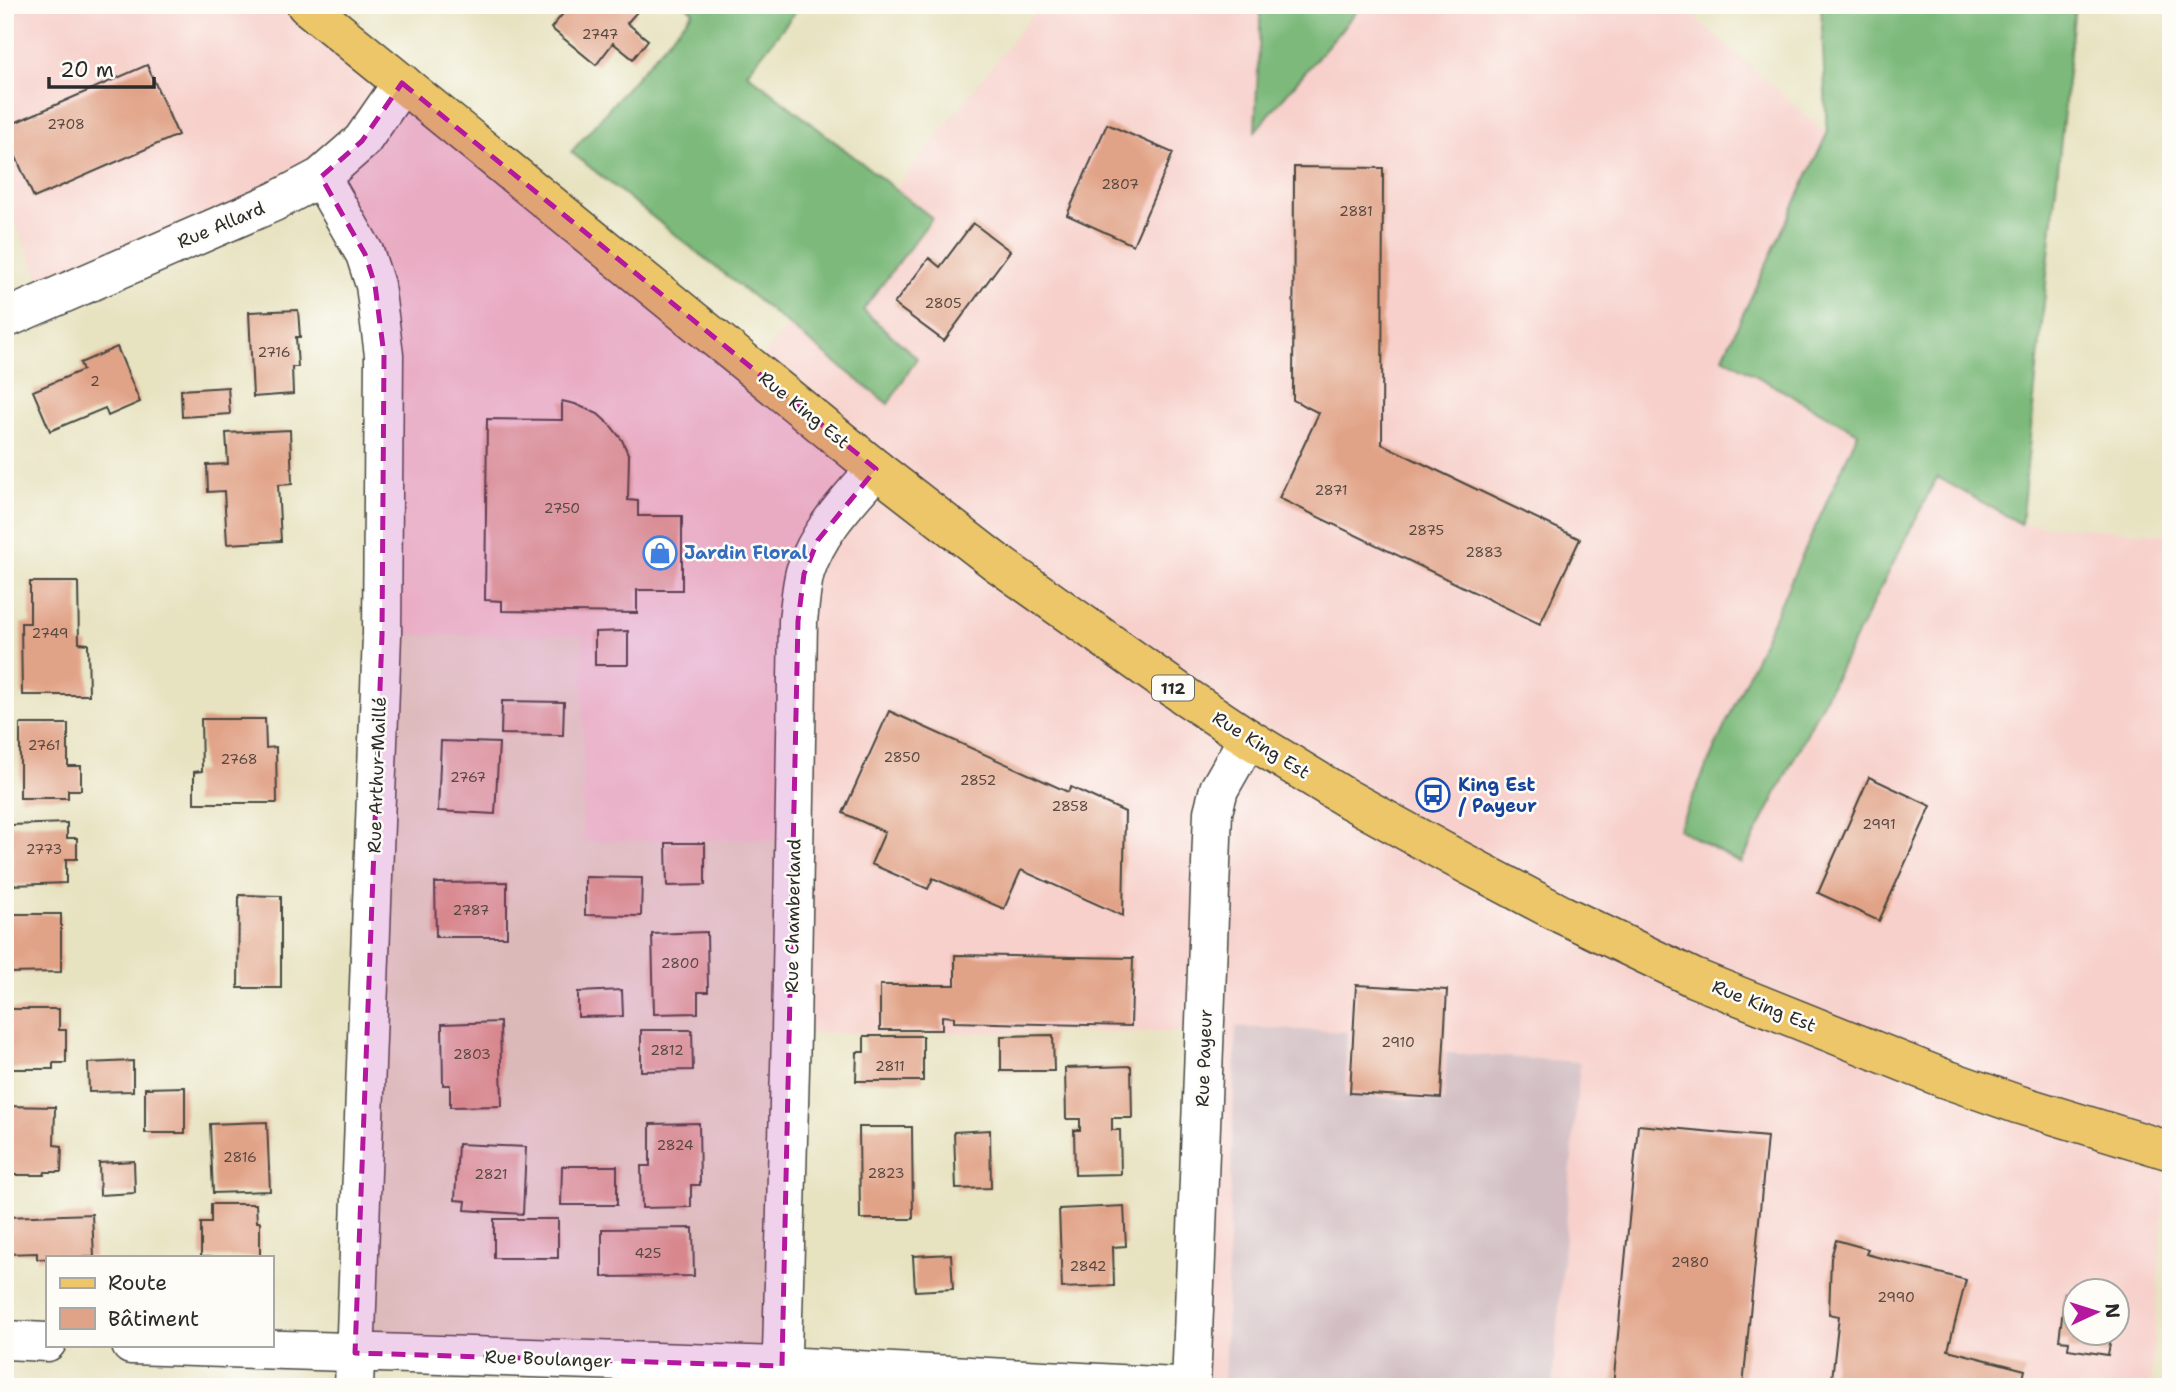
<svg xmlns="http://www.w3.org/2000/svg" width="2176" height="1392" viewBox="0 0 2176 1392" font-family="'Shantell Sans',sans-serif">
<rect width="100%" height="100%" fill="#fdfcf7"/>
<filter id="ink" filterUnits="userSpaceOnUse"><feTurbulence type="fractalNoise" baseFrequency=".0143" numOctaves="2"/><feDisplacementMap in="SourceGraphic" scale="14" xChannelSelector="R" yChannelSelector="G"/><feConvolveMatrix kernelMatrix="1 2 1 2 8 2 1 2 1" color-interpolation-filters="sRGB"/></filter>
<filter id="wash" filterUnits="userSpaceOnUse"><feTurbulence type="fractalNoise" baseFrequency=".00686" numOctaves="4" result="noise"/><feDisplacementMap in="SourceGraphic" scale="28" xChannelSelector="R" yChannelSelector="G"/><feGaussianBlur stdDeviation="1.57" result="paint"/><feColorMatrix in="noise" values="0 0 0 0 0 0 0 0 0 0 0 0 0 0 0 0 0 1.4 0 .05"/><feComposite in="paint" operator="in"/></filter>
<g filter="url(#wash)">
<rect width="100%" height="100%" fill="#e7e2c0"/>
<path fill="#f7d0cb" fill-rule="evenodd" d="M5,5H306L754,369L1040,5H1680L1827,134L1723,357L2021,524L2171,534V1151L2167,1150L2151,1387H1191L1205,1032L791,1033L794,839L583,841V635H382L384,355L322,177L48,300L5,198ZM2074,1290H2116V1332H2074Z"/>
<path fill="#d2bec2" d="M1236,1027L1347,1032L1345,1095L1444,1101L1446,1053L1580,1062L1552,1387H1224Z"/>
<path fill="#7bb97a" stroke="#537252" stroke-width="2" d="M686,5H801L747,73L932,218L863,310L917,358L888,404L571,152L693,12Z
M1261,5H1362L1255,131Z
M1821,5H2075L2021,524L1937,477L1741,863L1678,829L1858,433L1723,357L1827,134Z"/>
<g id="blocks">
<path fill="#e1a387" d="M570,5H628L637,12L627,23L648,40L633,59L613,43L596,65L551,28Z
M147,65L178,135L34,198L5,132V127Z
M1107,124L1173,153L1133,245L1067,215Z
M1294,167L1383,168L1382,444L1580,539L1540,624L1279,498L1319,413L1293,400Z
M973,223L1010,251L944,341L894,304L929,258L940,267Z
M298,310L300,337H296L298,367H292L293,394L253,397L249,312Z
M117,347L140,402L108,416L105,408L50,431L33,391L83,370L80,363Z
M228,387L230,414L182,417L181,390Z
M562,401L575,404L598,414L611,426L622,440L629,456L628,500L638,501V516H682V590H637V613L502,611V601L485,600L487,419L562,420Z
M290,430L292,484L278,485L281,541L227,544L224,491L208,492L207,465L228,464L226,433Z
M30,582H78L79,643L88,644L89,695H22L21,623H30Z
M628,631V665H595V632Z
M502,701L564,702L563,735L501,734Z
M889,711L1068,792L1071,787L1125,812L1123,916L1021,870L1004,909L933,878L928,889L871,864L885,832L843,813Z
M201,719H265L266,748L276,747L277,803H194V772L202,771Z
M20,724H68V766H81V790H68V798H20Z
M441,741L499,743L495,814L438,811Z
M1869,777L1931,806L1879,921L1818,893Z
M67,823V838H77V859H66V883L13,885L11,825Z
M666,843H705V885L667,886Z
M585,877L642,878L641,916L585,915Z
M507,882V937H436L435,883Z
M239,895L281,896V988H238Z
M8,914H61V972L8,973Z
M707,932L708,992H698V1013L654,1014L652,934Z
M955,955L1133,958L1131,1026L954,1022V1017L942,1016V1030H880V985H955Z
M1356,985L1447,990L1441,1098L1350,1093Z
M622,990L623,1016L578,1017V992Z
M8,1009H59V1030H66V1063H53V1069H7L5,1030H8Z
M500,1022L502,1106L450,1107V1085H443L442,1024Z
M641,1030H692L693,1070L641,1071Z
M1053,1035L1054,1071H1001V1036Z
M864,1036H923V1081H856L857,1052H864Z
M133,1061V1091L89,1092L88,1063Z
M1131,1066L1132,1118H1112V1130H1120L1121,1174L1075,1175L1074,1130H1080V1119H1066L1065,1068Z
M185,1087V1133H145V1088Z
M5,1106L55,1107L54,1145L62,1146L61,1172H45L44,1175H5Z
M267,1122L270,1191L213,1193L210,1124Z
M699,1123L700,1185H691V1207L642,1208L641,1166H650V1124Z
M1638,1125L1767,1137L1743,1387H1613Z
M859,1127H912L913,1219H860Z
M990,1130L991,1188L956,1189L954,1132Z
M458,1144L526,1147L523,1214L465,1210L466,1201L455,1200Z
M134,1161L135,1193L100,1195L99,1163Z
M562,1166H617V1205H561Z
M211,1204H256L257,1222H260V1257H201V1223H211Z
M1124,1206L1126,1246L1113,1247L1114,1286L1062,1288L1059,1209Z
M92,1214L94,1257L37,1259V1253L5,1254V1217Z
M494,1219H558V1258H494Z
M693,1228L694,1276L602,1277V1229Z
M1836,1240L1868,1249L1866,1254L1966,1280L1948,1350L2025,1370L2021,1387H1834L1832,1379L1839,1316L1829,1314L1831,1258Z
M951,1254L953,1289L915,1291L913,1256Z
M2065,1293L2074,1295V1332H2112L2108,1355L2068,1349L2069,1341L2059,1340Z"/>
</g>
</g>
<g filter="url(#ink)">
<use href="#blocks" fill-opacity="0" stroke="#474641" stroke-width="2"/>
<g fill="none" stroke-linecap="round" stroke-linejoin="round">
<defs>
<path id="minor" d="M321,177L365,254L375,285L384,355L382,635L354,1387
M5,319L274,202L321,177L362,141L402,83
M5,1340L47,1342
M131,1345L782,1366L1175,1387
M781,1387L791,1033L798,621C800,605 801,587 805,572C818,531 848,501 876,469
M1191,1387L1213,812L1219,789L1248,738"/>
<path id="major" d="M306,5L876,469L996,562L1185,696L1248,738L1348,799L1457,859L1561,914L1694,978L1943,1078L2017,1104L2171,1151"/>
</defs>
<use href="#minor" stroke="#474641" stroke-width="41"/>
<use href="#major" stroke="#474641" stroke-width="41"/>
<use href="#minor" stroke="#fff" stroke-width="38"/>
<use href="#major" stroke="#ecc669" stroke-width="38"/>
</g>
</g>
<path fill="#b5179e" fill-opacity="0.2" stroke="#b5179e" stroke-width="5" stroke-dasharray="14 9" stroke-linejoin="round" d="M402,83L876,469L818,540L804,574L798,621L782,1366L355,1353L382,635L384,355L375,285L365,254L321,177L362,141Z"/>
<defs>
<symbol id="shop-ring" viewBox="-11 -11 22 22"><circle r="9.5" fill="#fdfcf7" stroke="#3f7fe0" stroke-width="1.5"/><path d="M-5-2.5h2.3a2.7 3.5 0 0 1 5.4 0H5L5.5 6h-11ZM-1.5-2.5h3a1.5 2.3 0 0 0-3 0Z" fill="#3f7fe0"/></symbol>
<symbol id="bus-ring" viewBox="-11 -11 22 22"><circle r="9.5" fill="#fdfcf7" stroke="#1a4fb4" stroke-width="1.5"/><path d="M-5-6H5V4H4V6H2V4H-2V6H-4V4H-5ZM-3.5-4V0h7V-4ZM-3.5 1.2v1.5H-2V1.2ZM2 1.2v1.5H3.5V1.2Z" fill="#1a4fb4"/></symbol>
</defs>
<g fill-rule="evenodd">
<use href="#shop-ring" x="641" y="534" width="38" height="38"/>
<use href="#bus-ring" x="1414" y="776" width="38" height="38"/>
</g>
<g text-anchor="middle" stroke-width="5" stroke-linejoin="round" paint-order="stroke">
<g font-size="14" fill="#584942">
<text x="600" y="39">2747</text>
<text x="66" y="129">2708</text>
<text x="1120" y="189">2807</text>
<text x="1356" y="216">2881</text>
<text x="943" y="308">2805</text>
<text x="274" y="357">2716</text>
<text x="95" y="386">2</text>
<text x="1331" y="495">2871</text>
<text x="562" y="513">2750</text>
<text x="1426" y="535">2875</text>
<text x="1484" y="557">2883</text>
<text x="50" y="638">2749</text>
<text x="44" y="750">2761</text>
<text x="902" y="762">2850</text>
<text x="239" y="764">2768</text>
<text x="468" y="782">2767</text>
<text x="978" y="785">2852</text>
<text x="1070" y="811">2858</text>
<text x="1879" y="829">2991</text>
<text x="44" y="854">2773</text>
<text x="471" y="915">2787</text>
<text x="680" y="968">2800</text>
<text x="1398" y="1047">2910</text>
<text x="667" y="1055">2812</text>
<text x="472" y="1059">2803</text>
<text x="890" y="1071">2811</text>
<text x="675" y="1150">2824</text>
<text x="240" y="1162">2816</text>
<text x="886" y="1178">2823</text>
<text x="491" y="1179">2821</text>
<text x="648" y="1258">425</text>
<text x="1690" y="1267">2980</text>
<text x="1088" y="1271">2842</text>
<text x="1896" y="1302">2990</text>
</g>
<rect fill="#fdfcf7" stroke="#6a6a68" stroke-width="2" x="1152" y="675.5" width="42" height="25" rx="5"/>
<g font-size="16" font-weight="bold" fill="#2b2b2b">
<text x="1173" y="694">112</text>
</g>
<g font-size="18" fill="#2b2b2b" stroke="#fdfcf7">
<text transform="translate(221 225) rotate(-23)" y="6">Rue Allard</text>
<text transform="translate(804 410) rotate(39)" y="6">Rue King Est</text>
<text transform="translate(1261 745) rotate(32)" y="6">Rue King Est</text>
<text transform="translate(377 775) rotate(-88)" y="6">Rue Arthur-Maillé</text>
<text transform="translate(793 916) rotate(-89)" y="6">Rue Chamberland</text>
<text transform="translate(1764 1006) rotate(22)" y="6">Rue King Est</text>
<text transform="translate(1204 1058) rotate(-88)" y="6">Rue Payeur</text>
<text transform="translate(548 1359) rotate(2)" y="6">Rue Boulanger</text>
</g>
<g font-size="18" font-weight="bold" fill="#366cbe" stroke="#fdfcf7" text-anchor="start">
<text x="684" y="559">Jardin Floral</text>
</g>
<g font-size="18" font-weight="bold" fill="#164399" stroke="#fdfcf7" text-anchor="start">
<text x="1458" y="791">King Est<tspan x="1458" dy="21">/ Payeur</tspan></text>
</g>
</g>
<rect width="2176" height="1392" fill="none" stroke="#fdfcf7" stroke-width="28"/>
<rect x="46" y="1256" width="228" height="91" fill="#fdfcf7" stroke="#a9a8a5" stroke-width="2"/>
<rect x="60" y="1278" width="35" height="10" fill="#ecc669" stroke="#a9a8a5" stroke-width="2"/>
<text x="108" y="1290" font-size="21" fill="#2b2b2b">Route</text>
<rect x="60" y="1308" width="35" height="21" fill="#e1a387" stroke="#a9a8a5" stroke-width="2"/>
<text x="108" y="1326" font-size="21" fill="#2b2b2b">Bâtiment</text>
<g transform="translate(2096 1312) rotate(86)"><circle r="33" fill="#fdfcf7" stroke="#a9a8a5" stroke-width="2"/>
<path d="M0-5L12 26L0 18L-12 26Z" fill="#b5179e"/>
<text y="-10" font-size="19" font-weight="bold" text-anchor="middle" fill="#2b2b2b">N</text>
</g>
<path d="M49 77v10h105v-10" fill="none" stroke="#2b2b2b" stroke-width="3.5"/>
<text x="60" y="77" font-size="21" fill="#2b2b2b" stroke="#fdfcf7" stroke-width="5" paint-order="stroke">20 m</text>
</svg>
